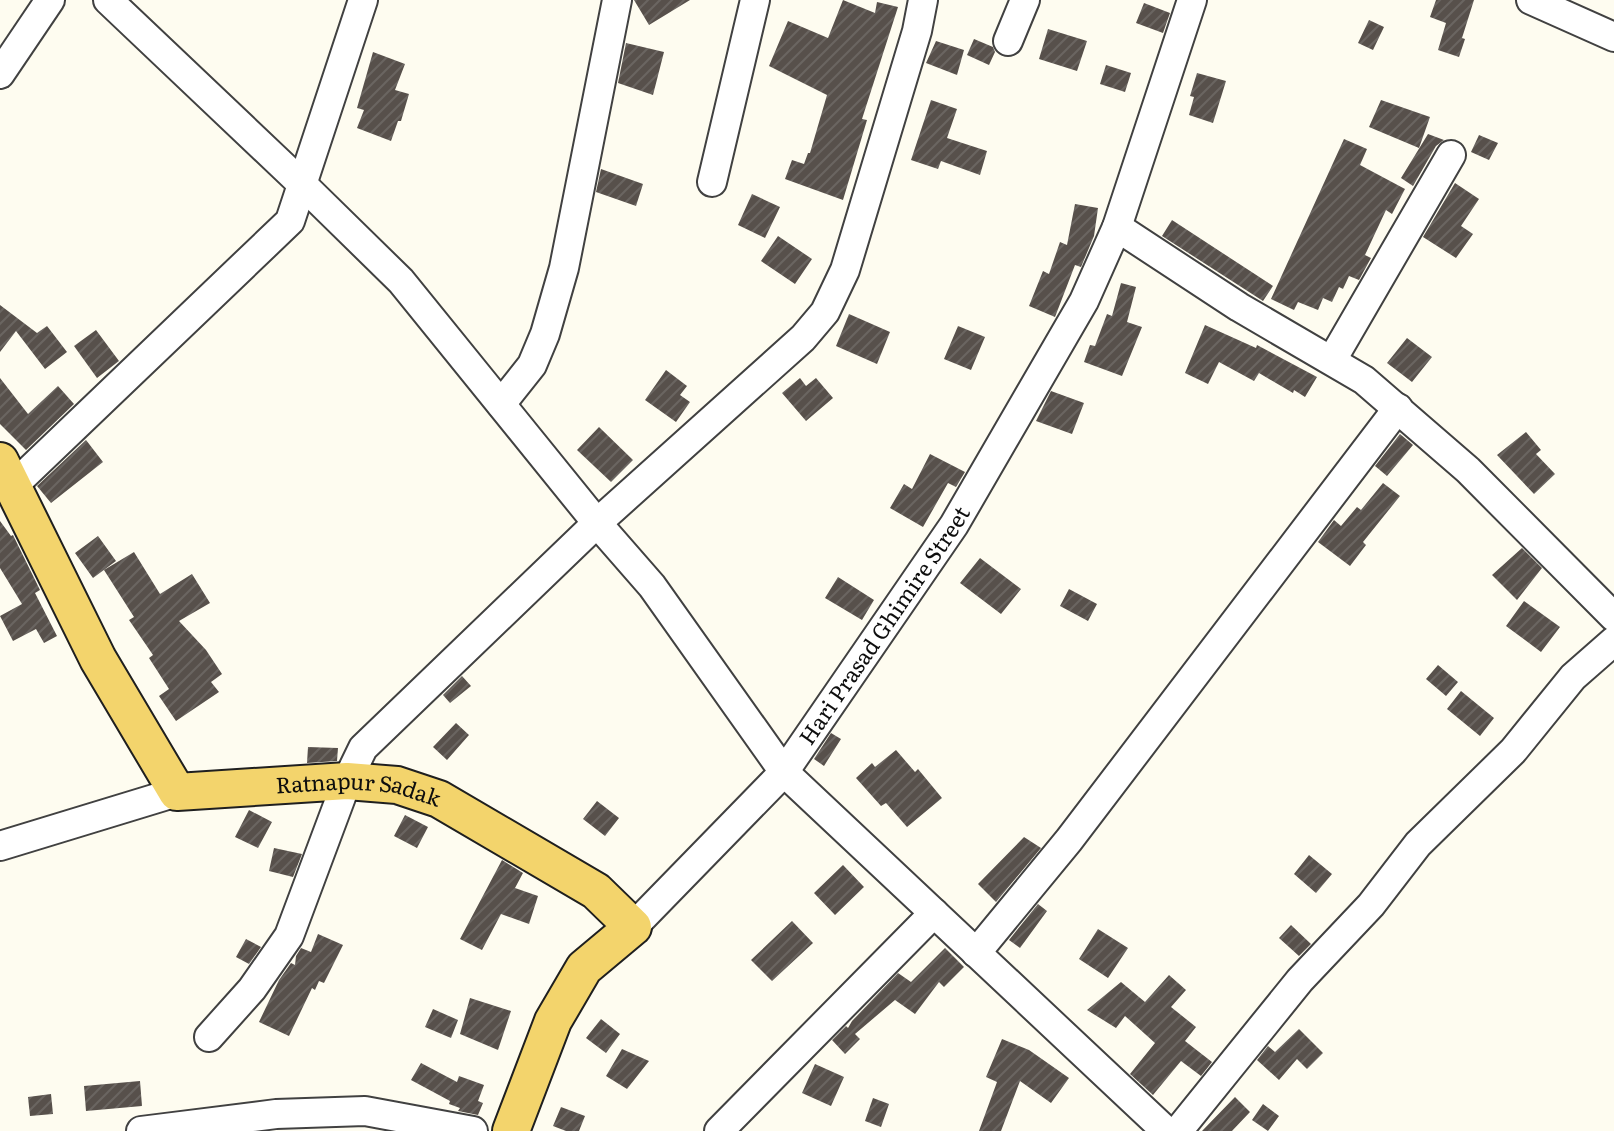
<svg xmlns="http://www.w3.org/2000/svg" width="1614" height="1131" viewBox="0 0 1614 1131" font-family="Literata,serif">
<defs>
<pattern id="building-hatch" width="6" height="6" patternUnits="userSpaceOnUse" patternTransform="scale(2)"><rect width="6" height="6" fill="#57504b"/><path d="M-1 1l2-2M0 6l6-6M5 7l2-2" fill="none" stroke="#6a6561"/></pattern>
</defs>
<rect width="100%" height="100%" fill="#fefcf0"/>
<path fill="url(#building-hatch)" d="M634,0H690L649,25Z
M843,0L875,13L877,2L898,7L862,119L867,120L843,200L785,179L792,160L804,164L808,153H810L827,95L769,66L788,21L828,38Z
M1436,0H1474L1462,38L1465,39L1459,57L1438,50L1446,23L1430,17Z
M1144,3L1170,13L1163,33L1136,23Z
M1369,20L1384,27L1373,50L1358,43Z
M1048,29L1087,41L1077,71L1039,59Z
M974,39L993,47L995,52L989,65L967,55Z
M936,41L964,50L957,75L926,63Z
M626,43L664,52L653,95L618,83Z
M373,52L405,64L395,90L409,94L401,121H398L391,141L357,128L364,110L357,108Z
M1106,65L1131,73L1125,92L1100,84Z
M1197,73L1226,81L1213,123L1189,115L1194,97L1190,96Z
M931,100L957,109L947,138L987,151L980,175L941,161L938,169L911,160Z
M1381,100L1430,117L1419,148L1369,127Z
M1428,134L1444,140L1436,146L1413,186L1401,178Z
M1479,135L1498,143L1489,160L1471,152Z
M1344,139L1367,149L1360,165L1405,189L1392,214L1386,210L1365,255L1371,258L1359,280L1349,276L1343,289L1339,287L1332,302L1323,298L1318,310L1298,302L1294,310L1271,299Z
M601,169L643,184L636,206L596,192Z
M1455,183L1479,199L1461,226L1473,234L1456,258L1423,237Z
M752,194L780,207L765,238L738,225Z
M1075,204L1098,208L1094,236L1081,267L1075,265L1055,317L1029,306L1043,271L1049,274L1060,242L1067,245Z
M1172,220L1273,286L1263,301L1162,236Z
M778,236L812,259L795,284L761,261Z
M1121,283L1136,287L1127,322L1142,327L1122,376L1084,362L1090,345L1095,346L1107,314L1112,316Z
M0,305L37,333L47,326L67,352L45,369L16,331L0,352Z
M849,314L890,332L877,364L836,346Z
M1205,325L1256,348L1257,345L1317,377L1305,397L1294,390L1293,393L1259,373L1254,381L1219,362L1208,384L1185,373Z
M958,326L985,337L971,370L944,359Z
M96,330L119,361L97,378L74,346Z
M1407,338L1432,357L1412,382L1387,363Z
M666,370L687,386L680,395L690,402L676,422L645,400Z
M0,378L28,414L58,386L74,404L26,450L0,424Z
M800,378L806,386L816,378L833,398L806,421L782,393Z
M1051,391L1084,403L1072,434L1036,421Z
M599,427L633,460L611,482L577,450Z
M1526,432L1541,450L1536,454L1555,474L1534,494L1497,455Z
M1400,434L1413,445L1387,476L1375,466Z
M86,440L103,462L51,503L37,486Z
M930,454L965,472L956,487L948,483L923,527L890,508L904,484L912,489Z
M1383,483L1400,496L1363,542L1366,545L1350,566L1318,542L1334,520L1341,526L1357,507L1361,510Z
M0,521L11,536L13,535L40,590L35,593L57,636L44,643L36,629L13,641L0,616L22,604L0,568Z
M98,536L116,561L93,578L75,553Z
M1522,548L1542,568L1517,600L1492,575Z
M134,552L160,594L192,574L210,603L179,621L206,650L222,674L211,682L219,692L176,721L159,696L169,689L149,658L153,655L129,620L134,617L104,570Z
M980,558L1021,589L1001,614L960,583Z
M838,577L874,600L862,620L825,598Z
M1069,589L1097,604L1088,621L1060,606Z
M1524,601L1560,627L1541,652L1506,626Z
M1438,665L1458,682L1446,696L1426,679Z
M462,676L471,686L450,703L443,695Z
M1461,691L1494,718L1480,736L1447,709Z
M456,723L469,735L447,760L433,747Z
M831,733L841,739L824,766L814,759Z
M308,747L338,748L337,761L307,763Z
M896,750L915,772L918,769L942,798L907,827L886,803L881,806L856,778L872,763L875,767Z
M597,801L619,818L605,836L583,819Z
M249,810L272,822L258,848L235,837Z
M405,815L428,827L417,848L394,836Z
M1024,837L1041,848L996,902L978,884Z
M274,848L302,854L293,877L269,871Z
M1309,855L1332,874L1316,893L1294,874Z
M502,860L523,873L515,888L538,896L529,924L501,914L482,950L460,939Z
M843,865L864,887L835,915L814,893Z
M1038,904L1047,911L1020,948L1009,940Z
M792,921L813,943L772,981L751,960Z
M1291,925L1311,944L1299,956L1279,938Z
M1098,929L1128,948L1108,978L1079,959Z
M318,934L343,945L324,983L319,981L315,990L312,988L289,1036L259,1022L279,980L291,963L295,965L296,956L301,948L311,952Z
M246,939L261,947L249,964L236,957Z
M945,948L964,967L944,987L939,982L915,1014L895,1000L855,1034L860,1039L845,1054L832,1040L846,1026L848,1028L852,1021L898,973L911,982Z
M1169,975L1186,990L1171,1007L1196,1027L1185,1041L1212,1062L1201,1076L1181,1061L1153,1095L1130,1074L1155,1043L1125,1016L1116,1028L1087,1010L1121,982L1145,1002Z
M470,998L511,1011L498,1050L460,1034Z
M433,1009L458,1020L451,1038L425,1027Z
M601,1019L620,1034L606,1053L586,1038Z
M1299,1029L1323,1053L1307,1069L1297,1059L1279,1080L1257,1060L1268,1046L1275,1052Z
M1002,1039L1029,1050L1069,1078L1051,1103L1020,1081L1001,1131H979L997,1082L986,1077Z
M622,1049L649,1061L627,1089L606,1076Z
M421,1063L457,1082L459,1076L484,1085L478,1101L483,1103L478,1115L458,1111L460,1108L449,1104L450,1101L411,1080Z
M815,1064L844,1077L831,1106L802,1093Z
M140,1081L142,1106L86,1111L84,1086Z
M51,1094L53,1114L30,1116L28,1097Z
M1235,1097L1250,1112L1232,1131H1202Z
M873,1098L889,1104L881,1127L865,1121Z
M1263,1104L1279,1116L1268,1131L1252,1120Z
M561,1107L585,1116L579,1131H566L553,1126Z"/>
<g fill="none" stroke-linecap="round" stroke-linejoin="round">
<defs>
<g id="minor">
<path d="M108,0L303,185L401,281L597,523L652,586L784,772L1166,1131"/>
<path d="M1531,0L1614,37"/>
<path d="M1008,41L1025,0"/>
<path d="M0,74L50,0"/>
<path d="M712,182L755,0"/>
<path d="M1117,227L1239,307L1364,380L1468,470L1614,617"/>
<path d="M1332,360L1451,155"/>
<path d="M501,404L532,365L545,334L564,268L617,0"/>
<path d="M13,486L290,221L363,0"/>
<path d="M0,846L177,792"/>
<path id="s1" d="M633,927L784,772L954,525L1084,301L1117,227L1192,0"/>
<path d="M976,953L1069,840L1398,408"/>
<path d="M209,1037L252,989L289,936L347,781L363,748L597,523L803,338L825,312L845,270L917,31L923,0"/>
<path d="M141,1131L276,1114L365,1111L473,1131"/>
<path d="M719,1131L934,913"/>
<path d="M1178,1131L1300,980L1371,905L1418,844L1513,751L1573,677L1614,641"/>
</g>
<g id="major">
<path id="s2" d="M0,461L98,659L177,792L347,781L397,785L439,799L596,891L633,927L584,968L553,1021L511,1131"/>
</g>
</defs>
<use href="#minor" stroke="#414141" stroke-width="32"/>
<use href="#major" stroke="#1f1f1f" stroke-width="40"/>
<use href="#minor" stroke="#fff" stroke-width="28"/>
<use href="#major" stroke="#f3d46c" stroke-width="36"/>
</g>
<g text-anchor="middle" stroke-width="8" stroke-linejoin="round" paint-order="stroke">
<g font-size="22" fill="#0e0e0e" stroke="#fff">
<text dy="8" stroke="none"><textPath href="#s1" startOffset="394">Hari Prasad Ghimire Street</textPath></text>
<text dy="8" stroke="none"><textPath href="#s2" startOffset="558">Ratnapur Sadak</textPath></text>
</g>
</g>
</svg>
